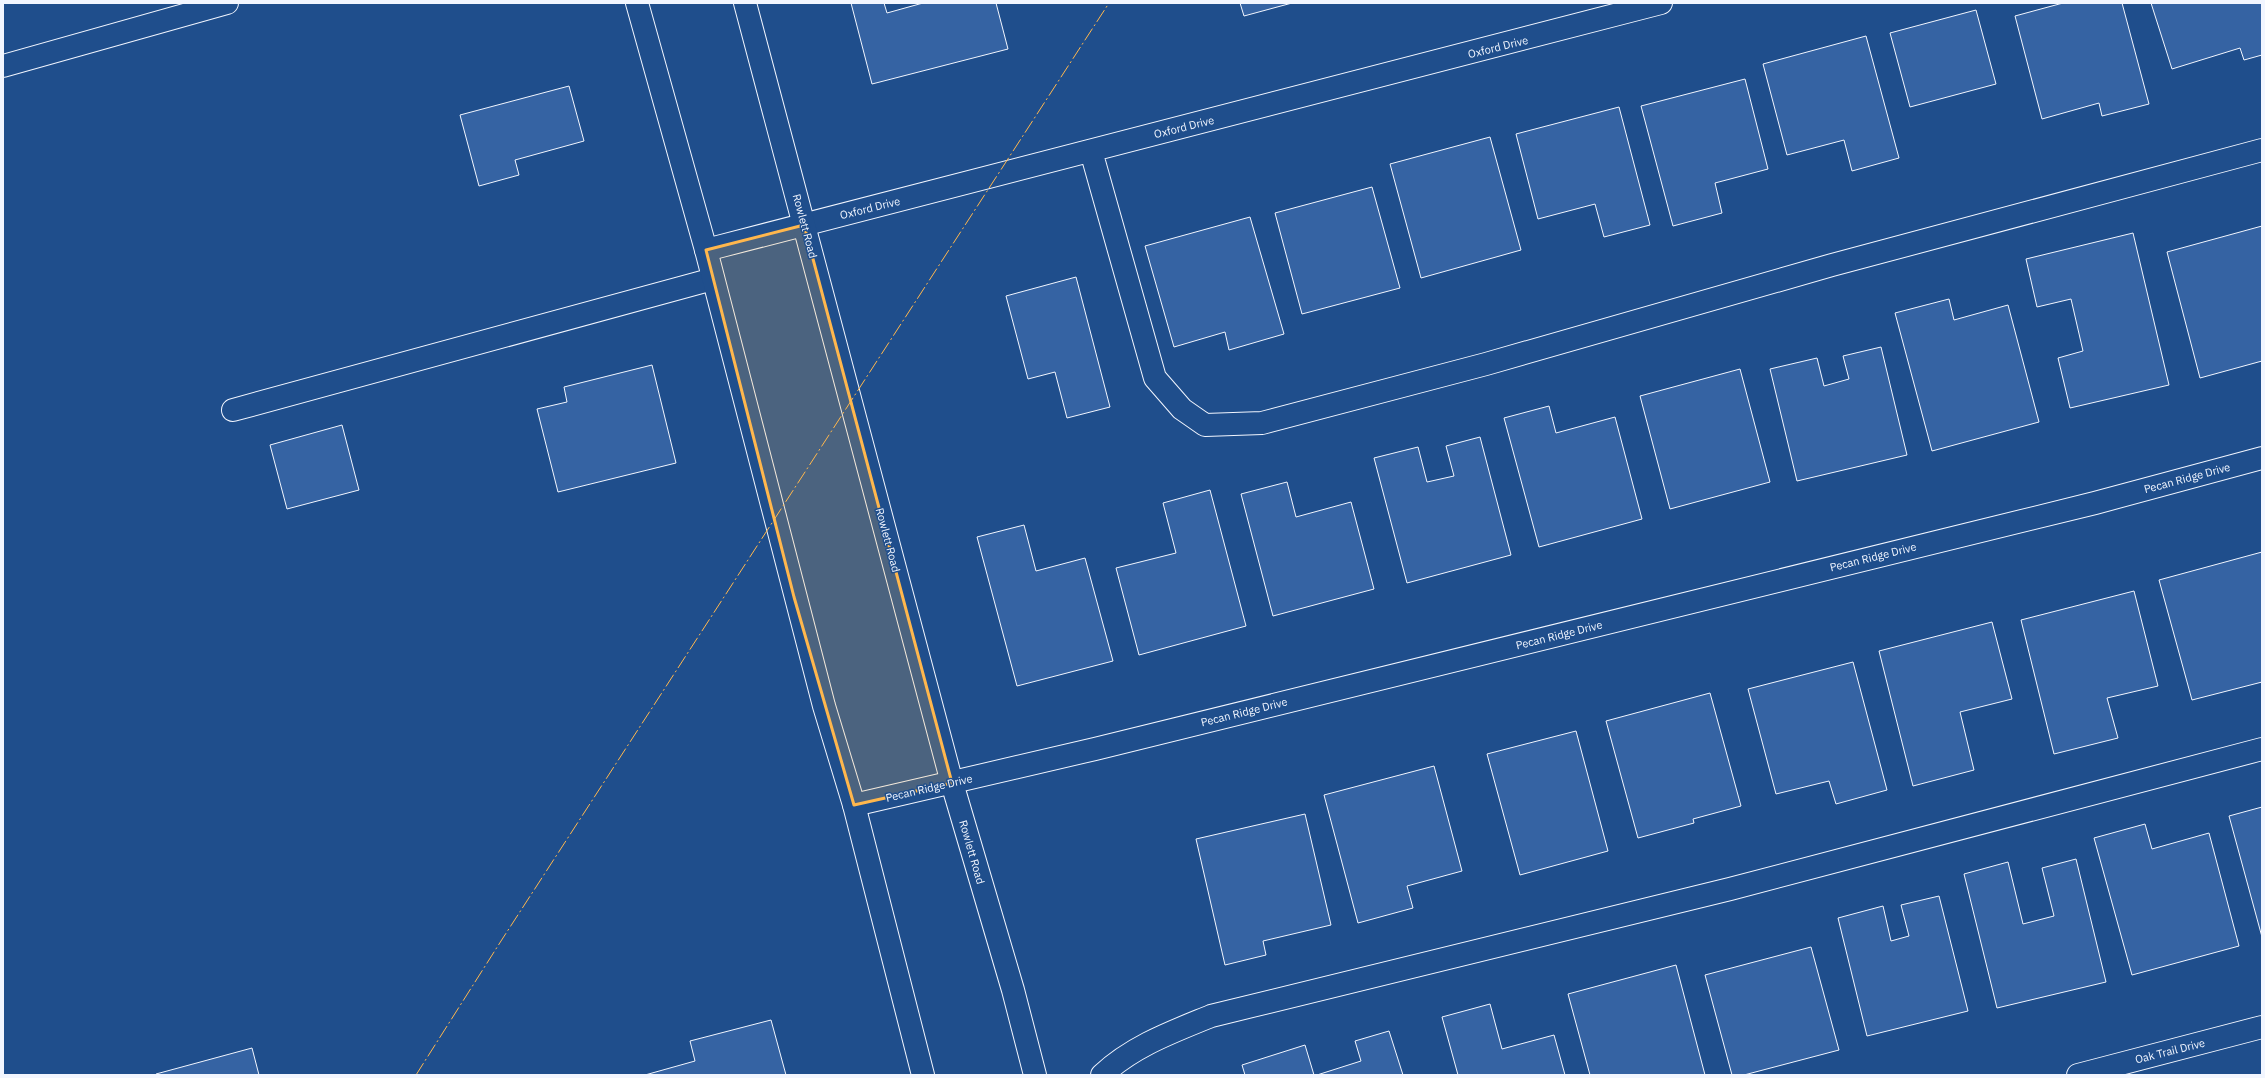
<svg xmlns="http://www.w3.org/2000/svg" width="2265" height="1078" viewBox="0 0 2265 1078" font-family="'IBM Plex Sans',sans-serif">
<rect width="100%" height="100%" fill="#1f4e8c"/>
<path fill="#3563a3" stroke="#f2f6ff" d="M851,3H884L887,13L923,3H996L1008,49L872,84Z
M1240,3H1292L1244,16Z
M2063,3H2122L2149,104L2102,116L2099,103L2042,119L2015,16Z
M2151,3H2262V55L2244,60L2240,48L2172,69Z
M1976,10L1996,84L1910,107L1890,33Z
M1866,36L1899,158L1852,171L1844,140L1787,155L1763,64Z
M1745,79L1768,169L1715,183L1722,213L1673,226L1641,106Z
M569,86L584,141L515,160L519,175L479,186L460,115Z
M1619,107L1650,225L1604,237L1595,204L1538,219L1516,134Z
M1490,137L1521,250L1421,278L1390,164Z
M1372,187L1400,288L1302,314L1275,213Z
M1250,217L1284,334L1229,350L1225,332L1174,347L1145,246Z
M2262,226V361L2200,378L2167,252Z
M2133,233L2169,385L2070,408L2058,358L2083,351L2071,299L2037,307L2026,259Z
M1076,277L1110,407L1067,418L1055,372L1028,379L1006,296Z
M1949,299L1954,320L2008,305L2039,422L1932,451L1895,313Z
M1881,347L1907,455L1797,481L1770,369L1817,358L1824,386L1849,379L1843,356Z
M652,365L676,463L558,492L537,409L567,402L564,387Z
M1740,369L1770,482L1670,509L1640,396Z
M1549,406L1556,433L1615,417L1642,519L1539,547L1504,418Z
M342,425L359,490L287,509L270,445Z
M1480,437L1511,555L1407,583L1374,458L1418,447L1427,482L1454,476L1446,446Z
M1287,482L1296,517L1351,502L1374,589L1273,616L1241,494Z
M1210,490L1246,626L1139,655L1116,568L1176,553L1163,503Z
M1024,525L1036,571L1085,558L1113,661L1017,686L977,537Z
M2262,552V682L2192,700L2159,580Z
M2134,591L2158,686L2107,698L2118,738L2054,754L2021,620Z
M1992,622L2012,699L1960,712L1974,770L1913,786L1879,651Z
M1853,662L1887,790L1836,804L1829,781L1776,794L1748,689Z
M1710,693L1741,806L1693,819L1694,823L1638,838L1606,721Z
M1576,731L1608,851L1520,875L1487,754Z
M1434,766L1462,871L1407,886L1413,908L1358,923L1324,795Z
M2262,807V937L2229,816Z
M1305,814L1331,925L1263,941L1266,955L1225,965L1196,839Z
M2145,824L2152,849L2209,833L2239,946L2132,975L2094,838Z
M2076,859L2106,982L1997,1008L1964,874L2008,862L2023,924L2054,916L2042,868Z
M1939,896L1968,1011L1867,1036L1838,918L1883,906L1891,941L1909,936L1901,905Z
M1811,947L1839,1050L1744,1075H1732L1705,975Z
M1676,965L1705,1075H1590L1568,994Z
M1490,1004L1502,1049L1554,1035L1565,1075H1458L1442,1017Z
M771,1020L786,1075H645L695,1061L690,1041Z
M1389,1031L1403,1075H1317L1361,1061L1355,1041Z
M1305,1045L1314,1075H1245L1242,1065Z
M252,1048L259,1075H156V1074Z"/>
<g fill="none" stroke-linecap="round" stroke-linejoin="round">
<defs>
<path id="minor" d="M3,66L227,3
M1091,151L1155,378L1182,409L1205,425L1262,423L1486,364L1832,265L2262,150
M706,250L1661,3
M233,410L713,279
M854,805L1095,749L2095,503L2262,458
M1102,1075C1133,1046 1172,1032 1211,1016L1730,889L2262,749
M2078,1075L2262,1027"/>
<path id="major" d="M637,3L706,250L824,706L854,805L923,1075
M745,3L952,783L1013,990L1035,1075"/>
</defs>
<use href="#minor" stroke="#f2f6ff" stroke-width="24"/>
<use href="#major" stroke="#f2f6ff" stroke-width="24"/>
<use href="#minor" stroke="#1f4e8c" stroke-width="22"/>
<use href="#major" stroke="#1f4e8c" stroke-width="22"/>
<path stroke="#ffb74d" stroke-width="1" stroke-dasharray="14 3 2 3" stroke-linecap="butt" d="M416,1075L501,941L1109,3"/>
</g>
<path fill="#ffb74d" fill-opacity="0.2" stroke="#ffb74d" stroke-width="3" stroke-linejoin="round" d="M804,225L952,783L854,805L794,597L706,250Z"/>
<g text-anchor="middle" stroke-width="3" stroke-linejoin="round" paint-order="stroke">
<g font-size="11" fill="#f2f6ff" stroke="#1f4e8c">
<text transform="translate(1498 47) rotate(-14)" y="4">Oxford Drive</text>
<text transform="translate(1184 127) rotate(-14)" y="4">Oxford Drive</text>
<text transform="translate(870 208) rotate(-14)" y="4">Oxford Drive</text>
<text transform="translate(805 226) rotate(75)" y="4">Rowlett Road</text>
<text transform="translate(2187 478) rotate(-15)" y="4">Pecan Ridge Drive</text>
<text transform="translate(888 540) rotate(75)" y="4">Rowlett Road</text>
<text transform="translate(1873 557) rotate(-14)" y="4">Pecan Ridge Drive</text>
<text transform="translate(1559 635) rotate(-14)" y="4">Pecan Ridge Drive</text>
<text transform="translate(1244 712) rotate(-14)" y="4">Pecan Ridge Drive</text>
<text transform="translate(929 788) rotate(-13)" y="4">Pecan Ridge Drive</text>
<text transform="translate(972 852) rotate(74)" y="4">Rowlett Road</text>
<text transform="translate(2170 1051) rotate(-14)" y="4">Oak Trail Drive</text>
</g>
</g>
<rect width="2265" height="1078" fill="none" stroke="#f2f6ff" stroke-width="8"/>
</svg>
